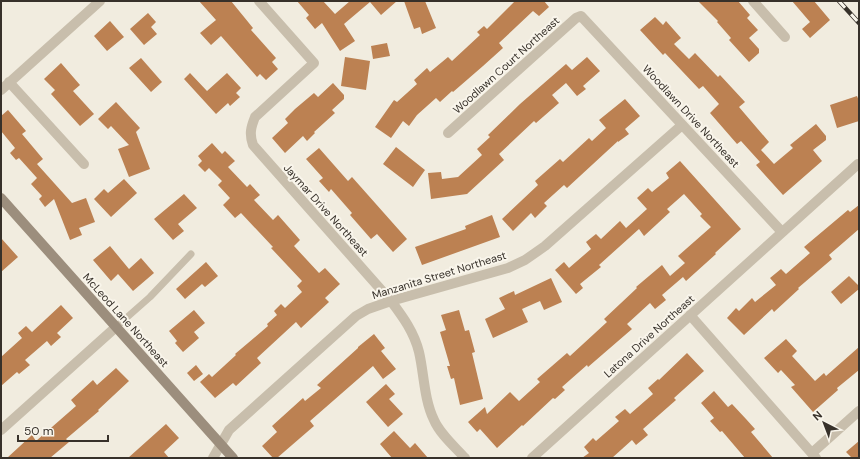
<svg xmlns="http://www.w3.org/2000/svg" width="860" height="459" viewBox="0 0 860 459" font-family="'DM Sans',sans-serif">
<rect width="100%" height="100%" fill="#f1ecdf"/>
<path fill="#bc8152" d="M199,1H231L253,28L251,30L276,58L272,62L278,69L266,80L260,74L257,77L221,36L211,45L200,33L216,20Z
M297,1H323L335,14L350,1H397L381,15L370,2L344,24L355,41L340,51L322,23L315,29L306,18L309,15Z
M404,1H425L436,28L422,34L420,27L414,29Z
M515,1H544L549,7L539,16L533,11L499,43L503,48L483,66L453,92L452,91L440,102L436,98L417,115L409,126L403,121L391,138L375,127L394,100L397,102L417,84L414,80L427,68L430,72L448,57L452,61L480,35L477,32L484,26L487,29Z
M698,1H738L750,15L747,18L758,30L749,38L759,49V53L749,62L729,40L731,38L717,22L718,21Z
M792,1H814L830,20L810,38L802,29L810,22Z
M148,13L156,22L151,27L157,34L144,45L130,29Z
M655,17L663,25L666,21L681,38L674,44L689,59L695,53L718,77L720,75L745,102L739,107L769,142L761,150L774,164L793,148L790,145L816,124L826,136V140L813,150L822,161L783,195L756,165L760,162L741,141L737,144L710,113L719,104L703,86L699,89L665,53L663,55L640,30Z
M110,21L124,37L107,51L94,36Z
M387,43L390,56L373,59L371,46Z
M345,57L370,61L366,90L341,86Z
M587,57L600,71L583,86L586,89L577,96L566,83L552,95L559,103L536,123L534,121L499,154L504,160L467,194L431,199L428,173L441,172L442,179L458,177L482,155L477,149L490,137L488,135L520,104L566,64L572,70Z
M141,58L162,82L151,92L129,68Z
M61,63L80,85L73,91L94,114L80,126L51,94L55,90L44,79Z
M190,73L207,91L227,73L241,88L236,93L240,97L230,106L228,103L216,114L184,79Z
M333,83L344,95V99L332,110L335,113L314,132L315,133L307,141L303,136L285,153L272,138L288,123L285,119L295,109L314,93L318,97Z
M857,96L859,101V121L837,128L830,105Z
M625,99L640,116L625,129L629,134L618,142V141L567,188L564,185L544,203L547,206L535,218L531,213L513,231L502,219L538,185L535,181L560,159L563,162L589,138L592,141L606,128L599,120Z
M116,102L140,128L136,132L150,169L129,177L118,149L129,145L111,126L108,129L98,119Z
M8,110L26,131L22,134L43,159L37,164L72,203L86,198L95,222L79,228L82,235L70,240L54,199L45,207L39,199L42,196L31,184L37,178L19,158L16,160L10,153L15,148L1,131V116Z
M212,143L222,154L225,151L235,161L228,167L247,187L250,184L260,195L254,200L273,220L278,215L300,240L294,246L319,273L325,268L340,284L325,298L329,302L301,328L296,322L257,358L261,363L236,386L233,383L215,398L200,382L209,374L212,377L236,355L235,354L268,326L267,324L277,315L274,311L281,304L285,308L302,292L297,286L302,281L271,248L273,247L241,213L235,218L223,205L230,198L218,185L222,181L209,168L205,172L198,165L202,161L198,156Z
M396,147L425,170L413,187L383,164Z
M319,148L348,181L352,177L407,239L393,252L377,234L371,239L350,215L352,213L331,189L329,192L319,181L323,178L306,159Z
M680,161L741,229L715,253L716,254L686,281L683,277L662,295L666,300L655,309L650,303L627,324L632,329L588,367L587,365L562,387L565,390L555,399L553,398L523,426L522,425L497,448L480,429L477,432L468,422L485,407L487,414L510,392L519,401L540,382L537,379L567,353L570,356L607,322L604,319L637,288L636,287L662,265L670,276L685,263L678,256L711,227L700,216L702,214L684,194L667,209L670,212L644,236L639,229L599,265L601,267L580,284L583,288L576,294L555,270L564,262L569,268L591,249L586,242L596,234L601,239L620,221L626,228L647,209L637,198L648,188L652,192L669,178L666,173Z
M124,179L137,193L111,217L94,199L104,189L108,193Z
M184,194L197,208L178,224L184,231L173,240L154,219Z
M859,205V229L829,255L832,259L798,288L799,289L774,312L772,309L744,335L727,318L736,308L739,311L752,298L755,302L776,285L770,278L781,269L786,274L810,253L804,247L848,210L850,212Z
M492,215L500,237L422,265L415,247L466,229L465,226Z
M1,238L18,257L1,272Z
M110,246L129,269L141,258L154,273L133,291L118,274L111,281L93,260Z
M206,262L218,276L205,287L202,284L185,299L176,289Z
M849,276L859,286V289L841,304L831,292Z
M551,278L562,302L544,310L540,301L522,309L528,322L493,338L485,319L505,309L499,298L514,291L515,295Z
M61,305L73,318L57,333L61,337L51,346L47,341L25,360L30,365L19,374L17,372L1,386V357L22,338L18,333L26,326L32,332Z
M194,310L205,323L194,332L199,338L183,352L175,343L177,341L169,331Z
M459,310L465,331L469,330L475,352L472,353L483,399L460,405L454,378L451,379L447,366H450L440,332L446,330L441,315Z
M374,334L385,348L381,351L396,369L383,379L373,366L310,421L314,426L277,458H273L262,446L277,432L272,426L303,398L305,401L321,388L317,385L358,348V347Z
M786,339L797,351L792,356L815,381L824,373L826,376L859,347V370L837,388L838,390L813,412L791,387L795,385L781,370L778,373L764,358Z
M687,353L704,371L674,398L676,400L643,429L648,435L636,445L632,440L612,458H582L589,453L584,447L593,438L596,441L619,421L615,417L625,409L630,414L653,394L648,388L658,379L659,380Z
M196,365L203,374L194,381L187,373Z
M116,368L129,381L98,410L99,411L66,439L69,442L50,458H7L32,435L36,441L76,406L71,400L93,380L97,385Z
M386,384L395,394L389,399L403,414L388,427L366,402Z
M714,391L728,407L732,404L746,419L755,429L751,432L773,458H745L722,431L720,432L710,421L714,418L701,403Z
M166,424L179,438L164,452L169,458H128Z
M394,431L410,448L415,443L428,458H392L380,444Z
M859,441V458H852L846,452Z"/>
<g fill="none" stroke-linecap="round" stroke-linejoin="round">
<path stroke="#c8beac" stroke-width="7" d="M116,327L150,297L191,254"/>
<path stroke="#c8beac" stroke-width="10" d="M259,1L314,63L255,117C251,127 249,134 253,145L391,301C403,317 414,332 419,352C424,373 424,400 434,420C440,434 454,446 465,458
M753,1L785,37
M9,82L84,164
M1,90L100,1
M448,133L576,18L581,16L782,232
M690,315L816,458
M1,430L116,327
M812,453L859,411
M213,458L229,430L356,316L368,309L391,301L508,268L525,260L545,246L682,125
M532,458L858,164"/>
<path stroke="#9c8e7d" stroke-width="10" d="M1,198L233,458"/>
<defs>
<path id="rail" d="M839,1L859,23"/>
</defs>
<use href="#rail" stroke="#37312a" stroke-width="4.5"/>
<use href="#rail" stroke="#f9f5eb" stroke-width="3" stroke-dasharray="9" stroke-linecap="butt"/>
</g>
<g text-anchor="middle" stroke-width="4" stroke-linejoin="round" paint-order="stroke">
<g font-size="11" fill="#37312a" stroke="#f9f5eb">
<text transform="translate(506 65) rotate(-42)" y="4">Woodlawn Court Northeast</text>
<text transform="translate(691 116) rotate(47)" y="4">Woodlawn Drive Northeast</text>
<text transform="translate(326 210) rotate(48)" y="4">Jaymar Drive Northeast</text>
<text transform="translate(439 275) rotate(-17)" y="4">Manzanita Street Northeast</text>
<text transform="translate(126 320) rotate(48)" y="4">McLeod Lane Northeast</text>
<text transform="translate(649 336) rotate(-42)" y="4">Latona Drive Northeast</text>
</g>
</g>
<rect width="860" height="459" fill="none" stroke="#37312a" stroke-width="4"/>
<g transform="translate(824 423) rotate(318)" stroke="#f9f5eb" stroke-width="3" paint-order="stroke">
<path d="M0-3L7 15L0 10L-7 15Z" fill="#37312a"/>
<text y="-6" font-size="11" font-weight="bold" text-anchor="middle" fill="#37312a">N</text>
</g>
<path d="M18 435v6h90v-6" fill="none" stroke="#37312a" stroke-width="2"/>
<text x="24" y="435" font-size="12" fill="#37312a" stroke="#f9f5eb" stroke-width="3" paint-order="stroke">50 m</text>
</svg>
